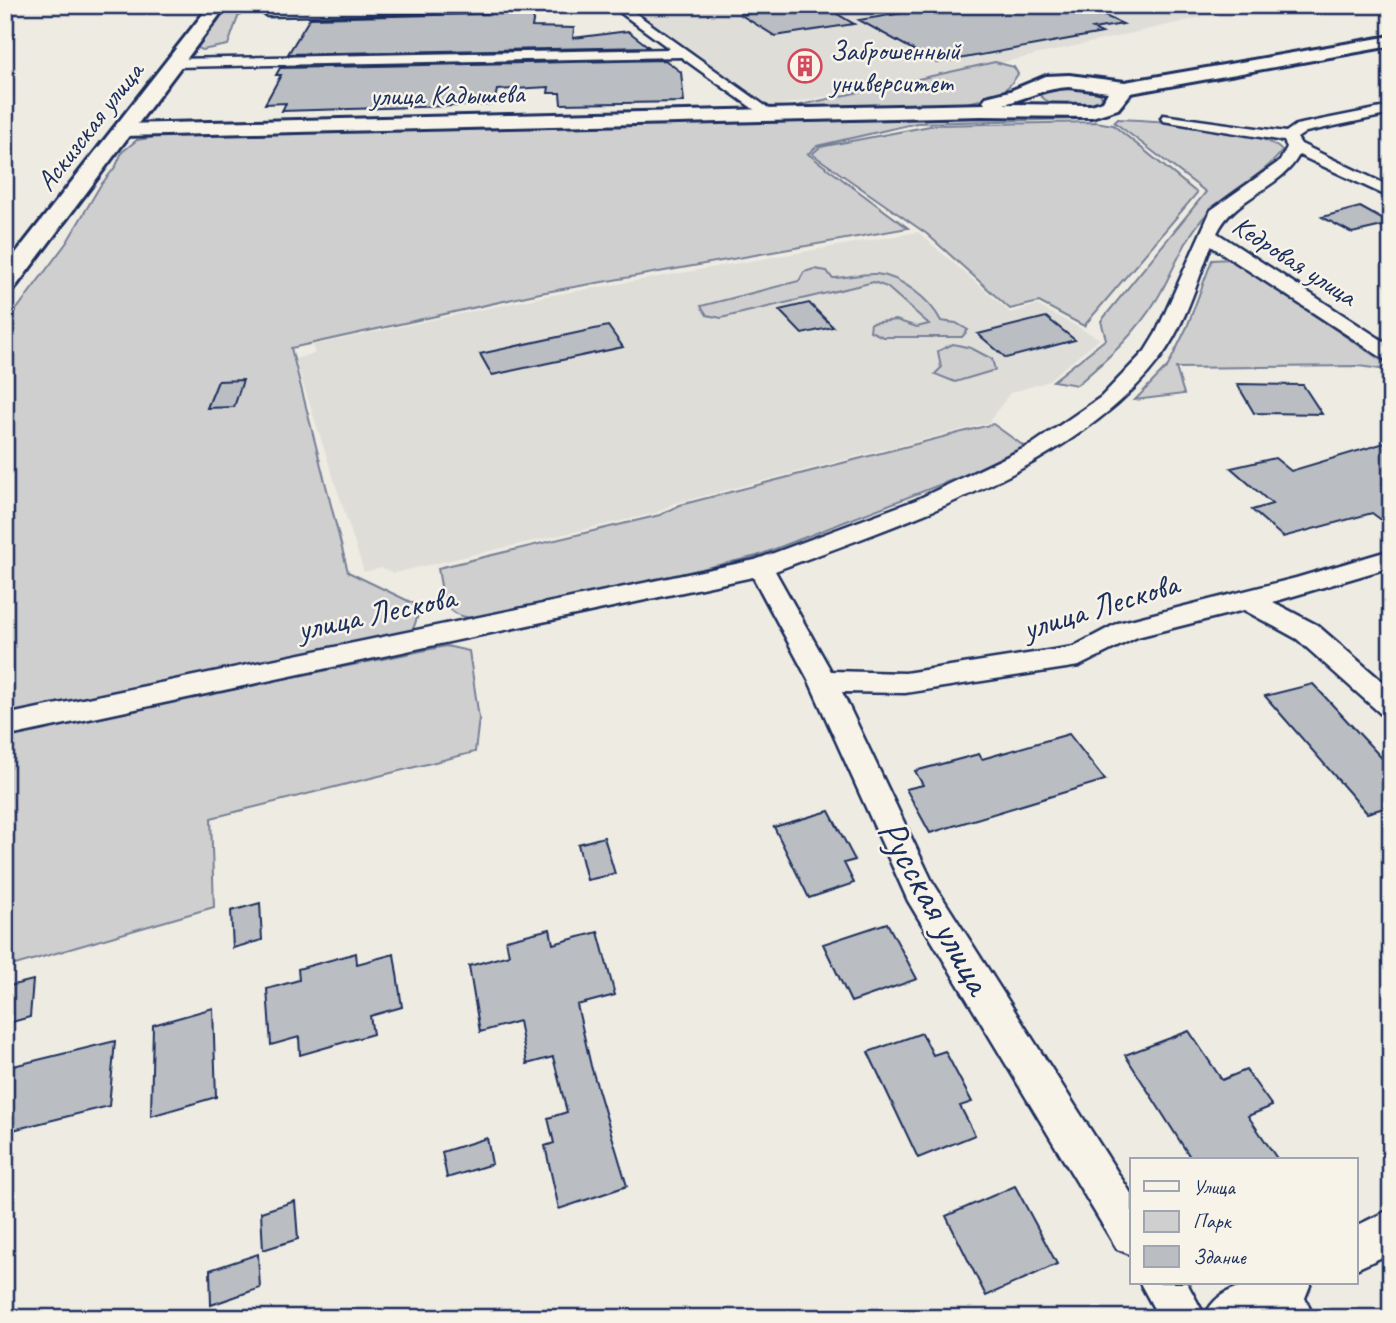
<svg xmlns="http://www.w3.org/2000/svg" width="1396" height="1323" viewBox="0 0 1396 1323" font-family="Caveat,sans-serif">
<rect width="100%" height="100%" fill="#eeebe2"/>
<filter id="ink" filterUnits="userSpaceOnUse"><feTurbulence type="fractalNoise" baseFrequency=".0143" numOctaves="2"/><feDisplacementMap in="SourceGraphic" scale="14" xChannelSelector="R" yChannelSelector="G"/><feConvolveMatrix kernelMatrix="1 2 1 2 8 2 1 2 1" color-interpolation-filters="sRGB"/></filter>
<g filter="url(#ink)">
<path fill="#deddd8" d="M627,5H1174L1203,17L992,65L770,107Z
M918,232L1011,313L1037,305L1100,339L1046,382L1010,393L988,423L672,504L656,513L394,573L381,568L364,572L295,359L315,353L312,345L542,297Z"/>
<path fill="#cfcfcf" stroke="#757f96" stroke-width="2" d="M230,5H255L238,17L228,45L202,50L196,47L218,22L220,12Z
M995,62L1014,67L1018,74C1004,97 992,97 967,103L769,112Z
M1052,85L1090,88L1101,95L1102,99C1090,113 1049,109 1038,93L1039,90Z
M1076,116L1082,119L917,123L817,146L808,154L908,228L540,293L291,348L348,572L421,607L412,632L5,719V325L67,242L100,186L116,166L122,152L137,140L167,135Z
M1117,119C1150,120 1263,127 1282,151C1264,176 1227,191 1205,216C1185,237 1172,274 1157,299C1134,336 1109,357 1077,385L1053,381L1106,339L1101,321L1206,192L1114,122Z
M1096,122L1113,125L1197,193L1084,326L1039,302L1010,309L927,234L812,154L820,147L935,125Z
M1231,259L1388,365L1380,369L1359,366L1176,368L1184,394L1135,400L1168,366L1187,327L1212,260Z
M814,269L827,271L832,278C846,278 862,273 876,274C900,276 930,299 941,321L956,323L968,330L962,337H883L870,331L871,323L896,320L917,327L929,324L887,287L874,282L721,318L707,315L701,306L799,281L804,272Z
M953,344L971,348L992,359L995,370L955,382L935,374L941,368L938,351Z
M993,424L1025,447L970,473L757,556L488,619C446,619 444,607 438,568L660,515L680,505Z
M446,646L469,651L479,718L475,752L211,818L214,907L5,968V736Z"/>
<path fill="#babdc2" stroke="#1b2f5e" stroke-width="2" d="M786,5H822L854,24L775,36L741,15L751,13L747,11Z
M953,5H1080L1123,24L1093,29L1102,33L937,63L859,20Z
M517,13V16L534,15L532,27L574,28L573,38L628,31L649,47L288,54L310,18Z
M665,60L681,72L684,102L561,104L560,93H548L549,87L497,90L494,103L487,105L282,111L286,103L265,104L281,75H276L280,68Z
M1360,207L1391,224L1352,233L1322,217Z
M809,303L833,327L802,334L779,310Z
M1046,317L1075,340L1006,358L978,334Z
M608,326L623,347L492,375L480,354Z
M243,380L234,407L207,408L218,381Z
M1237,384L1303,385L1322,414L1254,413Z
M1391,441V527L1372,513L1283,537L1252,510L1272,504L1231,468L1275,458L1291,471Z
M1313,684L1391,768V806L1367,813L1265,696Z
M1069,734L1105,780L930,833L906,789L923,785L915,771L979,754L982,759Z
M829,811L855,860L844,863L854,883L809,898L774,827Z
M604,837L615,874L587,880L578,844Z
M260,903L262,940L233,948L231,911Z
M887,923L917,979L851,1002L823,944Z
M550,929L553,944L598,932L615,995L577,1005L591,1066L627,1186L559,1209L545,1146L554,1143L548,1118L567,1112L553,1057L527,1064L519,1021L480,1032L469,966L509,955L506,940Z
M356,953L357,964L394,954L402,1007L370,1016L373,1034L300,1055L299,1037L271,1045L267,989L299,980L298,969Z
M33,980L30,1017L5,1024V987Z
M213,1008L216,1097L151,1116L153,1025Z
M1189,1031L1222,1080L1246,1070L1272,1106L1248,1116L1278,1160H1192L1125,1055Z
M922,1033L933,1055L945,1051L972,1102L960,1106L975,1135L918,1158L868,1052Z
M115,1041L109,1106L5,1132V1068Z
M487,1138L492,1164L447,1178L442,1152Z
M1015,1186L1057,1264L986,1296L946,1216Z
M295,1201L298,1239L263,1250L261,1212Z
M258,1254L260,1288L211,1305L210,1270Z"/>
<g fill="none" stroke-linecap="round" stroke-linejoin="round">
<defs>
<path id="street" d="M408,5H590L584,9L267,16L261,12L267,8Z
M610,5H624L778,115L776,118H766L681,57L175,67L168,63L175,59L670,49Z
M1391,106V114L1306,132L1297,138L1301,144L1391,187V198L1299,155C1281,189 1234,196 1217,233L1391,346V361L1384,359L1211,246C1197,282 1185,325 1161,357C1078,468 901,523 775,571L831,671L905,673L1073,647L1118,623L1296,578L1391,550V567L1273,602L1317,625L1391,689V717L1381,714L1297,639L1244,610L1137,637L1079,666L905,693L842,692L932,881L1132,1195V1255L1117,1249L908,901L809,681L753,577L5,737V715L755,560L916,500L1031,445L1101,397L1145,351L1156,333L1211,210L1280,161L1287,147L1284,141L1163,121L1161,118L1163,115L1286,132L1296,125Z
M1391,1209V1253L1356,1269V1226Z
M1140,1283H1187L1205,1316C1222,1276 1275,1283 1311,1283L1305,1298L1314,1318H1159Z"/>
<path id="secondary" d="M1391,36V46L1131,93L1118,109L1092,117L981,116L123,136L116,134L113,130L116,126L123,124L985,104L983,101L986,97L1010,91L1046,76L1069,75L1125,82ZM1069,87L1108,92L1103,101L1091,105L1004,104C1027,98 1046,88 1069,87Z"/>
<path id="primary" d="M210,5H227L14,289L5,292V267Z"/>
</defs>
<use href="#street" stroke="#1b2f5e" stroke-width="5"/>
<use href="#secondary" stroke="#1b2f5e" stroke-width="6"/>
<use href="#primary" stroke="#1b2f5e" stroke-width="6"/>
<use href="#street" fill="#f7f3e8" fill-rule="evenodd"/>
<use href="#secondary" fill="#f7f3e8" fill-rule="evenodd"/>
<use href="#primary" fill="#f7f3e8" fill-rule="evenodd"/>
</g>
</g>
<defs>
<symbol id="building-ring" viewBox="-11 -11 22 22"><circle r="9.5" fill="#f7f3e8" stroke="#d1495b" stroke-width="1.5"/><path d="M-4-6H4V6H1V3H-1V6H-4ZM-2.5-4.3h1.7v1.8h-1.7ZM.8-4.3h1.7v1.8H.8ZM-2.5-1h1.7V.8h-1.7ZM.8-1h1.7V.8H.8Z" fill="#d1495b"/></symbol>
</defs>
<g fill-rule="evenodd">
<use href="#building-ring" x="786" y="47" width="38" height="38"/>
</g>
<g text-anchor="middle" stroke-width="5" stroke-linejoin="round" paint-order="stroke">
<g font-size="28" fill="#1b2f5e" stroke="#f7f3e8" text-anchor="start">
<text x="830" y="60">Заброшенный<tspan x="830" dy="32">университет</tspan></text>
</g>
<g font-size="28" fill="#1b2f5e" stroke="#f7f3e8">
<text transform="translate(447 94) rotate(-1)" y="10">улица Кадышева</text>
<text transform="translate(89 126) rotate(-52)" y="10">Аскизская улица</text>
<text transform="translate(1295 260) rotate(33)" y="10">Кедровая улица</text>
</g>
<g font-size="33" fill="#1b2f5e" stroke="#f7f3e8">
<text transform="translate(1100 605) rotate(-17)" y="12">улица Лескова</text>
<text transform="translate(376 612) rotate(-12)" y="12">улица Лескова</text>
</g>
<g font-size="40" fill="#1b2f5e" stroke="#f7f3e8">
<text transform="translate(936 906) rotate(61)" y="14">Русская улица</text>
</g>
</g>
<rect width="1396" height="1323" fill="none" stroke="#f7f3e8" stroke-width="28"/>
<rect x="14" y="14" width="1368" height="1295" fill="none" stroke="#1b2f5e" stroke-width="2.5" filter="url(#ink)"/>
<rect x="1130" y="1158" width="228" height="126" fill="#f7f3e8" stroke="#9fa5b1" stroke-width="2"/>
<rect x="1144" y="1181" width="35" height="10" fill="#f7f3e8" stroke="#9fa5b1" stroke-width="2"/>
<text x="1193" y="1194" font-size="21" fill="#1b2f5e">Улица</text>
<rect x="1144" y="1211" width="35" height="21" fill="#cfcfcf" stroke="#9fa5b1" stroke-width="2"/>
<text x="1193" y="1228" font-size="21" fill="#1b2f5e">Парк</text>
<rect x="1144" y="1246" width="35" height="21" fill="#babdc2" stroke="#9fa5b1" stroke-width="2"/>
<text x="1193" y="1264" font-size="21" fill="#1b2f5e">Здание</text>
</svg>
